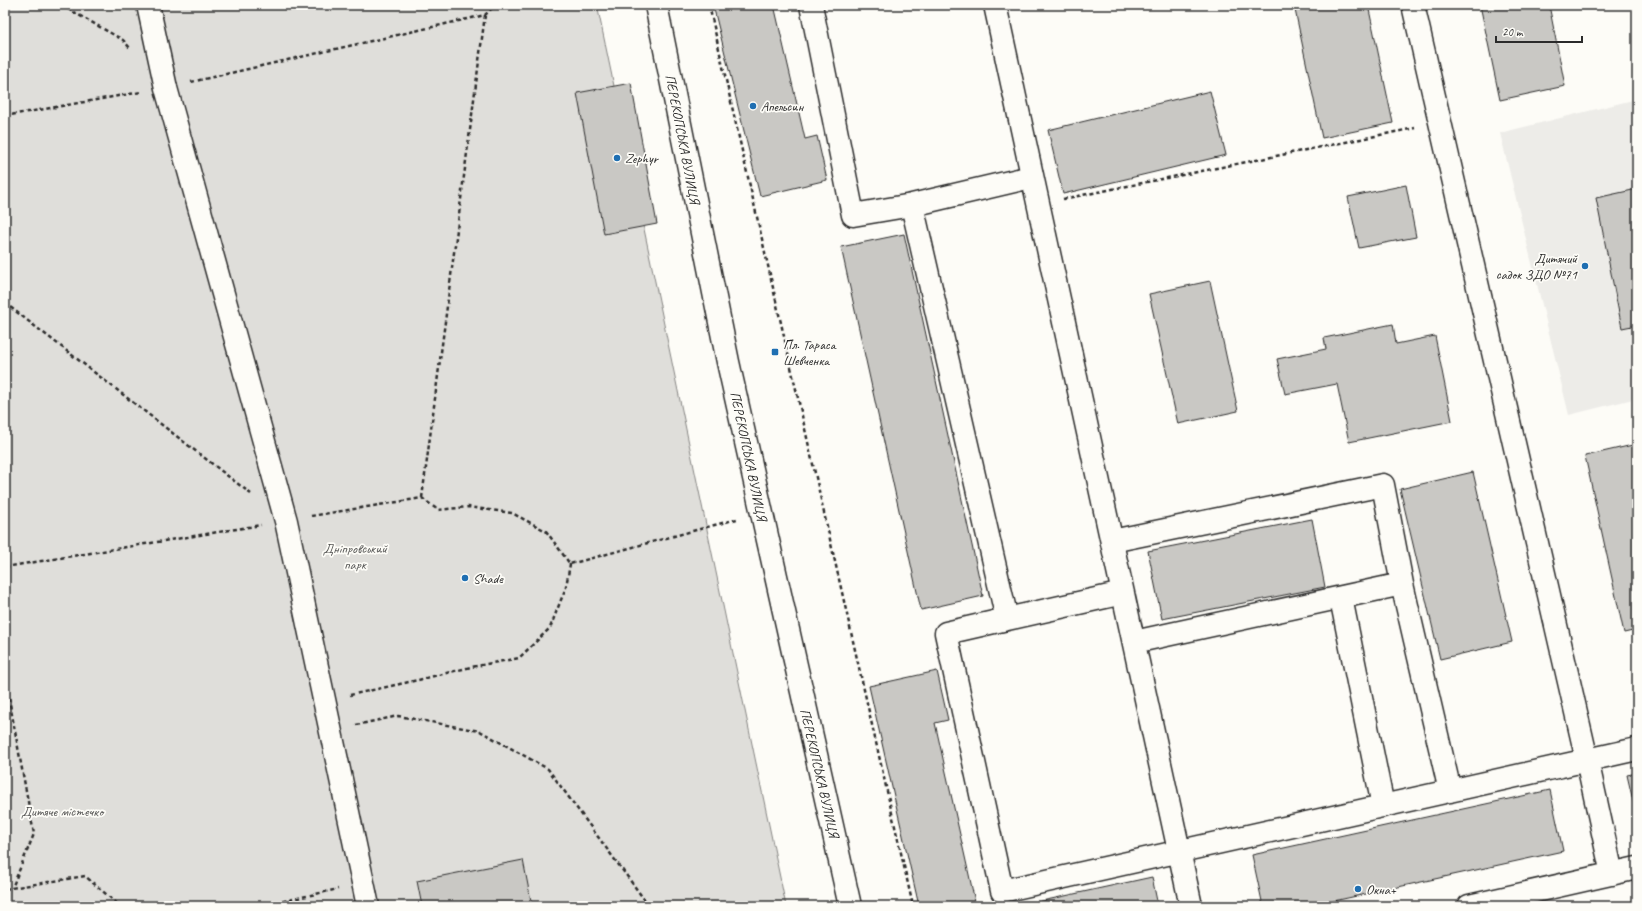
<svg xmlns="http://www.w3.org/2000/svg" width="1642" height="911" viewBox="0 0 1642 911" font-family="Caveat,sans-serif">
<rect width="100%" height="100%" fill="#fdfcf7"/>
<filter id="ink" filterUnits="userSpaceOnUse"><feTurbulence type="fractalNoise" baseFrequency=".025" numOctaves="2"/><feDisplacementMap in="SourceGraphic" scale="8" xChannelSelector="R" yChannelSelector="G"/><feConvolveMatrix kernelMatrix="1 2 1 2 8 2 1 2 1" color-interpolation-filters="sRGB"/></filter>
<g filter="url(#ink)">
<path fill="#edece8" d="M1637,99V398L1569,415L1500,133Z"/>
<path fill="#dfdeda" stroke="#858482" d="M5,5H597L786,906H5Z"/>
<path fill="#c9c8c4" stroke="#2b2b2b" d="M713,5H774L805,139L817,136L827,180L760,196Z
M1294,5H1368L1393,123L1322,138Z
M1480,5H1549L1565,86L1500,100Z
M631,83L657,224L604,234L577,93Z
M1210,91L1226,155L1063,194L1048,130Z
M1406,185L1416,237L1359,248L1348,197Z
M1637,189V325L1622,328L1596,198Z
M904,234L983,596L921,610L841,247Z
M1210,281L1238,411L1178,424L1149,294Z
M1393,324L1396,344L1435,336L1452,421L1349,442L1337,384L1285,394L1277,359L1326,349L1324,338Z
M1637,444V630L1624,633L1585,456Z
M1473,472L1512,642L1440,659L1400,489Z
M1312,519L1325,587L1162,619L1148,551Z
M937,671L948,720L935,723L976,906H919L869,686Z
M1637,773V818L1627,775Z
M1550,790L1563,851L1311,906H1263L1252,855Z
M523,860L532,906H422L417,881Z
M1152,877L1158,906H1019Z"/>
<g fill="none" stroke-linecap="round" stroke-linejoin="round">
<defs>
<path id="minor" d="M148,5L166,88L286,521L368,906
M811,5L853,215L912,205L1007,619L946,633L1002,891L1637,749
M995,5L1191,906
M1413,5L1587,760L1612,874
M912,205L1031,177
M1112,541L1383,485L1402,584
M1341,598L1383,806
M1007,619L1123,593
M1134,642L1402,584L1450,791
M1469,906L1637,868"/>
<path id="major" d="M656,5L728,362L850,906"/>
</defs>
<use href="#minor" stroke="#2b2b2b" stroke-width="25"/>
<use href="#major" stroke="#2b2b2b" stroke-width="25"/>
<path stroke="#2b2b2b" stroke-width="2.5" stroke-dasharray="4 3" stroke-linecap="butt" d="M61,5L123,40L130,48
M709,5L913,906
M191,82L485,15L495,5
M5,116L141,92
M1063,199L1415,128
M5,303L251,494
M422,498L485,15
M311,516L422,498L438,510L468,507L512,513L546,531L570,564L737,519
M5,567L261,525
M5,677L34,834L12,888
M350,695L418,680L471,667L519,658L550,628L566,587L570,564
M356,725L398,716L480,731L548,769L649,906
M5,889L85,876L120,906
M262,906L338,889"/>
<use href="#minor" stroke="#fdfcf7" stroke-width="22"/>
<use href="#major" stroke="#fdfcf7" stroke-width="22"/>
</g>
</g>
<g fill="#1f6fb2" stroke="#fdfcf7" stroke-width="1.5">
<circle cx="753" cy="106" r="4"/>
<circle cx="617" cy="158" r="4"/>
<circle cx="1585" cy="266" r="4"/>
<rect x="771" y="348" width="8" height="8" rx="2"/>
<circle cx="465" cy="578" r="4"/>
<circle cx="1358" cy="889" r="4"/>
</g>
<g text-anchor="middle" stroke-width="3.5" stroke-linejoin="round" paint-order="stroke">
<g font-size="14" fill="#2b2b2b" stroke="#fdfcf7" text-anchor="start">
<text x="761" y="111">Апельсин</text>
<text x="625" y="163">Zephyr</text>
<text x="1577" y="263" text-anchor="end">Дитячий<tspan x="1577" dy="16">садок ЗДО №71</tspan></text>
<text x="783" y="349">Пл. Тараса<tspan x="783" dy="16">Шевченка</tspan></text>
<text x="473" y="583">Shade</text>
<text x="1366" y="894">Окна+</text>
</g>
<g font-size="14" fill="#2b2b2b" stroke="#fdfcf7">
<text transform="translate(683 139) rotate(79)" y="5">ПЕРЕКОПСЬКА ВУЛИЦЯ</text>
<text transform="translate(749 456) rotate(78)" y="5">ПЕРЕКОПСЬКА ВУЛИЦЯ</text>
<text transform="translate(820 773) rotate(77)" y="5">ПЕРЕКОПСЬКА ВУЛИЦЯ</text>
</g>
<g font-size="14" fill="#585857" stroke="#fdfcf7">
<text x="355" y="553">Дніпровський<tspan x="355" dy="16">парк</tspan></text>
<text x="62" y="816">Дитяче містечко</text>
</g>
</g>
<rect width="1642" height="911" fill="none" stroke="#fdfcf7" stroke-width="20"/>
<rect x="10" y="10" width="1622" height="891" fill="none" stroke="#2b2b2b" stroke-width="1.5" filter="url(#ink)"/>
<path d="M1496 36v6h86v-6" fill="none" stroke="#2b2b2b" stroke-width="2"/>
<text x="1502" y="36" font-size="12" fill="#2b2b2b" stroke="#fdfcf7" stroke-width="3" paint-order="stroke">20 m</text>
</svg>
